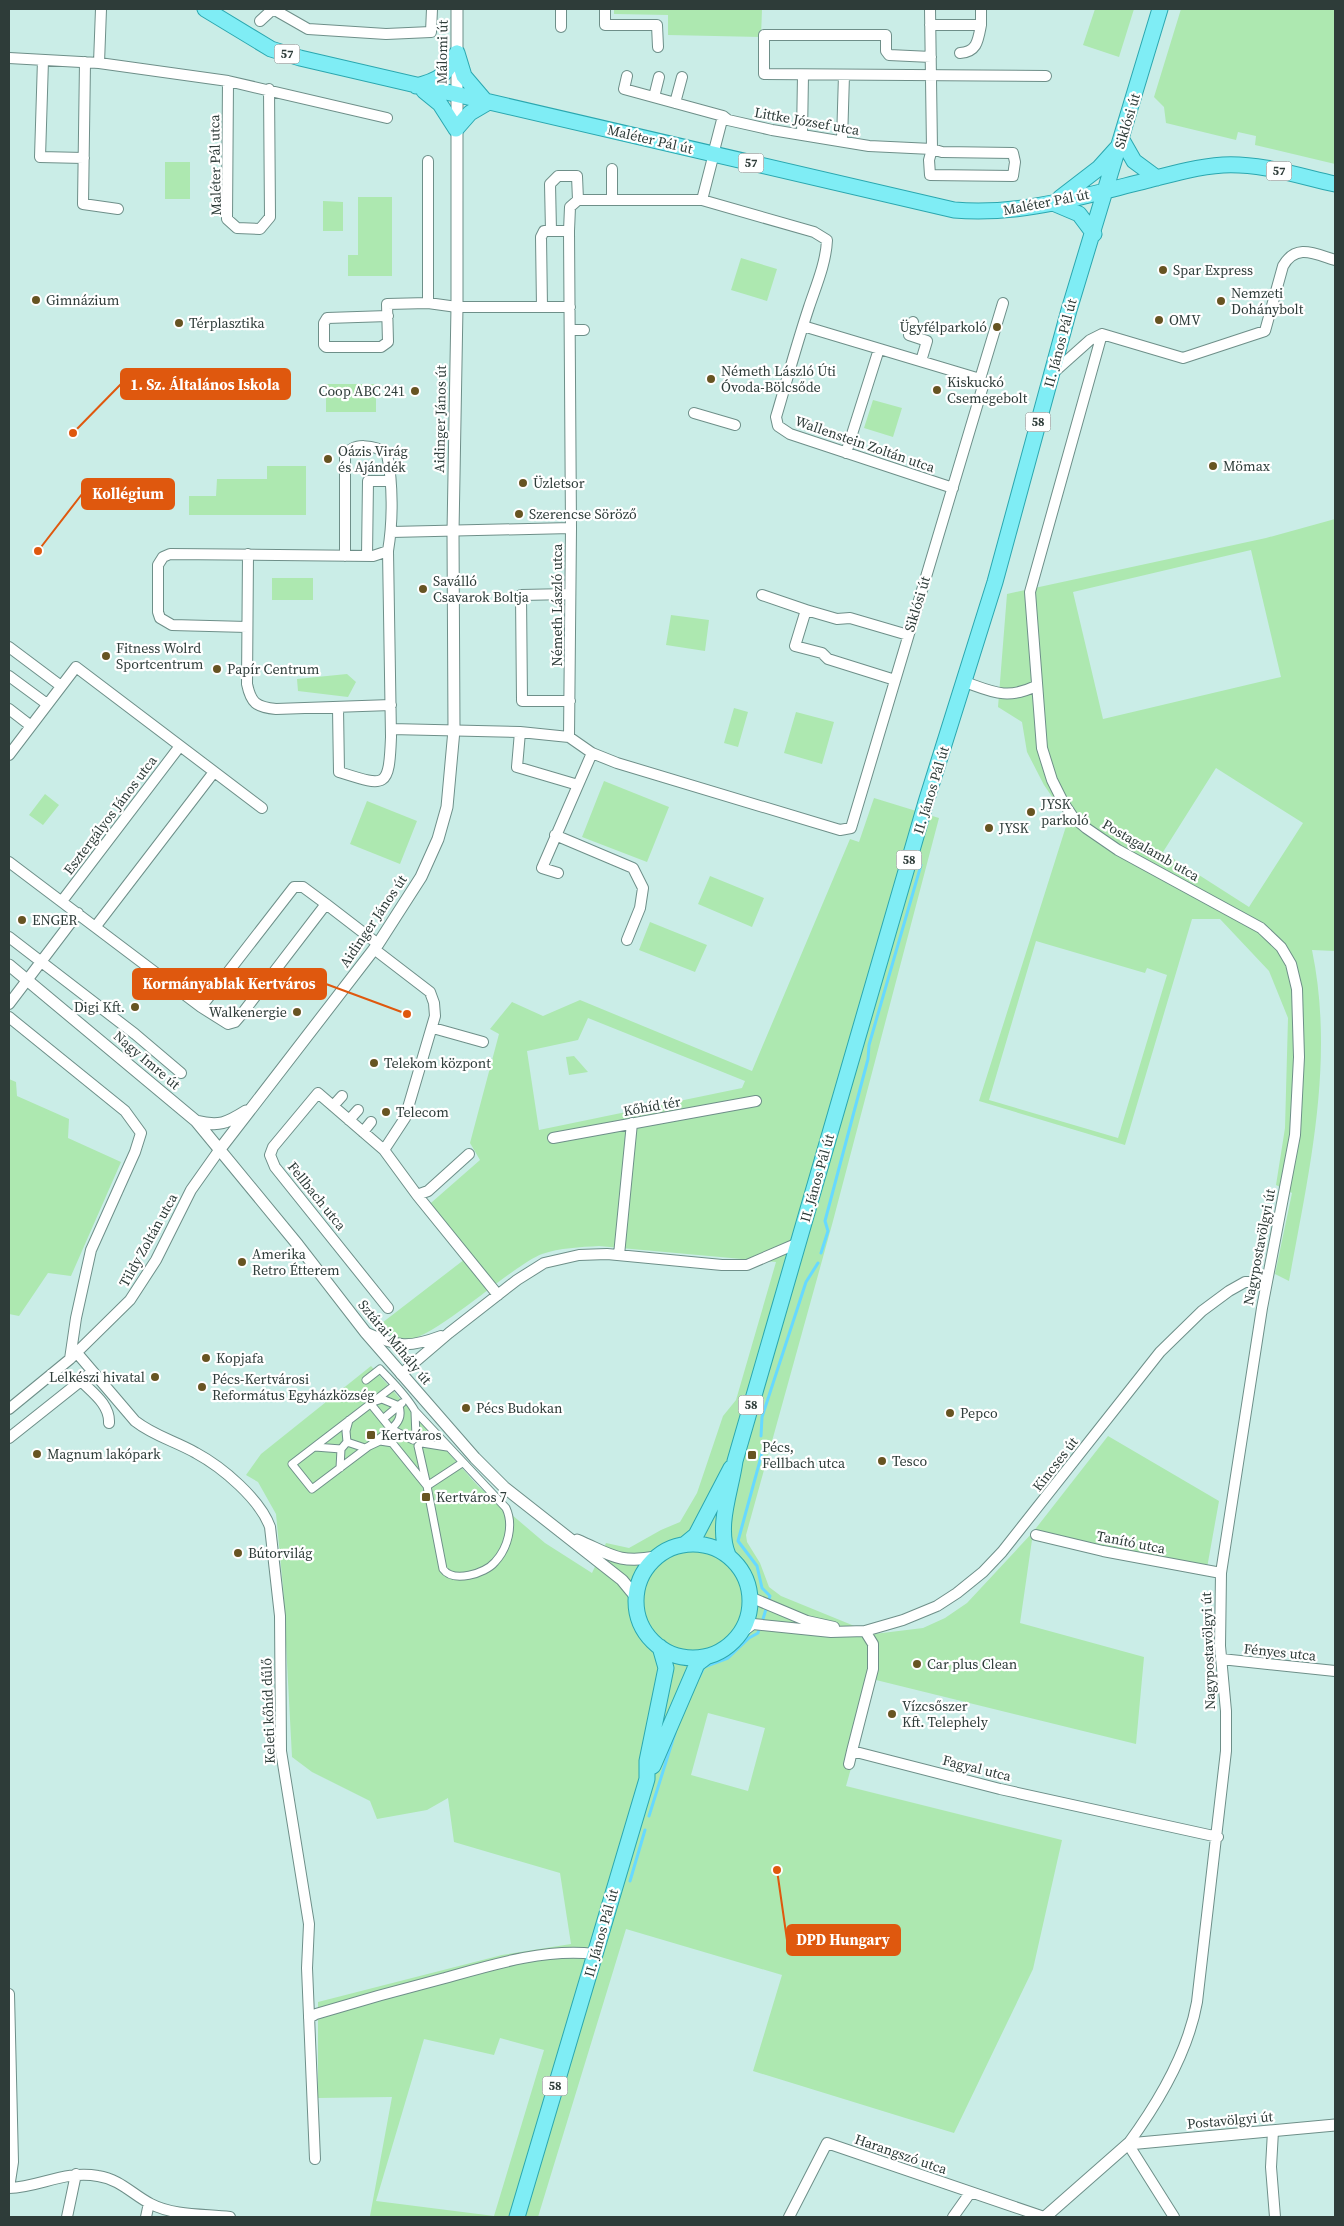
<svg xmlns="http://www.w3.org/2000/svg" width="1344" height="2226" viewBox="0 0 1344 2226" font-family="'Source Serif 4',serif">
<rect width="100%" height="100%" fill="#caede7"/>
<path fill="#ade8b0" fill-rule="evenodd" d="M614,9H762L761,37L668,35V15L614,14Z
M1095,9H1134L1119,57L1083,45Z
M1181,9H1335V164L1255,145L1256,136L1238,132L1236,140L1166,123L1164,107L1154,97Z
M165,162H190V199H165Z
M358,197H392V276H348V255H358Z
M323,201L343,202V231H323Z
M741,258L777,269L767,301L731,290Z
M326,384H376V412H326Z
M873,400L902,408L893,437L864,428Z
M267,466H306V515H189V496H216L217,479H267Z
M1335,519V951L1312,950C1335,1061 1309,1171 1289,1281L1275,1274L1292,1193L1276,1185L1285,1128L1288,1018L1269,971L1220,919H1192L1125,1145L979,1101L1068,820L1044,785L1027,752L1022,722L998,707L1007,594L1266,538ZM1251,550L1281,677L1103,719L1073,592ZM1216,768L1303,823L1249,907L1163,852ZM1036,941L1145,973L1147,968L1167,975L1118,1138L989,1100Z
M272,578H313V600H272Z
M671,615L709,620L705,651L666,645Z
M347,674L356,682L348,697L298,691L297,679Z
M734,708L748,712L738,747L724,743Z
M796,712L834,722L822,764L784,753Z
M604,781L669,807L647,862L582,837Z
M45,794L59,805L43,825L29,815Z
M874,798L939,818L833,1221L746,1535L747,1542L760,1563L769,1587L781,1596L874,1634L923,1628L945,1618L967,1603L1033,1532L1108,1436L1219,1501L1207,1568L1033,1533L1020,1623L1144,1657L1136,1744L876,1680L846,1786L1062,1840L1033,1969L954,2133L753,2071L782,1975L626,1929L538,2217L370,2216L392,2097L318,2098V2002L502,1955L571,1944L560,1873L454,1842L448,1798L427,1810L377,1819L370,1801L312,1772L292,1757L283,1587L276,1514L258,1482L246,1475L261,1454L371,1366L478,1486L545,1543L592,1573L606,1543L629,1548L661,1530L680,1522L697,1493L723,1416L736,1400L776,1262L599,1246C580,1247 560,1248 542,1254C509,1267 431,1343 404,1340C395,1338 384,1332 378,1326L465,1259L424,1209L480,1160L470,1143L499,1034L490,1029L512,1002L543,1016L580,1000L752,1071L850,839L859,842ZM588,1018L745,1081L742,1088L539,1130L527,1051L578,1040ZM708,1713L765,1728L748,1791L691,1775ZM500,2038L544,2050L494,2216L376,2201L424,2039L494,2055Z
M367,801L417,821L400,864L350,844Z
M710,876L764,898L752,927L698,904Z
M650,922L707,945L695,972L639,950Z
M574,1056L588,1072L569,1075L566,1057Z
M9,1079L16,1082L17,1096L69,1119L68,1138L121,1162L71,1276L48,1273L19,1316L9,1314Z"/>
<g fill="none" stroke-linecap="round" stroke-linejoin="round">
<path stroke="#67d9ff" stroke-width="3" d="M821,1253L828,1231L825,1221L868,1059L869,1045L921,865
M761,1436L762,1417L806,1282L818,1263
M764,1446L738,1541L757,1566L762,1588L770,1596L769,1599
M763,1619L766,1609
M699,1677L704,1667L728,1658L749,1638L758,1633L759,1629
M649,1816L675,1733
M630,1881L645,1830"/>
<defs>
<path id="pedestrian" d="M366,1380L380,1369C392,1382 406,1395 415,1411L506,1508C514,1525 508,1548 495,1562C485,1574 453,1583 443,1569L427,1486L385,1434L312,1489L292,1464L395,1385
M382,1399L399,1406C402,1416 399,1422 391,1429L370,1403Z
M415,1412L416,1437L419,1436L423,1441L418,1446L427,1486L462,1463
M383,1419L402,1403
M389,1430L391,1429L413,1440
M347,1442L346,1431L349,1420
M422,1443L447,1447
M315,1447L341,1449L347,1442L365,1448L380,1441L393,1443
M340,1468L341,1449"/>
<path id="minor" d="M273,9L308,29L386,34L431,32L432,9
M561,9V27
M605,9V25H657L658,47
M260,21L273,9
M930,25H981V9
M960,53C977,52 978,41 981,25
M931,57L889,55L886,51V35H764V74L1046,76
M9,58L99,63L228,81L387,118
M43,60L40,157L84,158
M85,62L83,204L118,209
M99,63L101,9
M627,76L624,89L723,116L728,120L772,130L869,146L932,149L930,9
M228,81L227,219L237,228L260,229L270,217L269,89
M654,97L659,77
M675,103L682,77
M802,135L803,75
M842,141L844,75
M932,149L942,152L1013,153L1015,162L1013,176L930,175L929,160Z
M428,161V303
M612,169V199
M702,200L712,161L716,155L715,147L723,116
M551,231L550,184L558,176H577L578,200
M542,307L541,237L544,231H569
M388,316L327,318L324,323V345L326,347H381L388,342L387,304L428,303L457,307H570
M913,322L909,335L927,341L921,361
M803,326L980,379L983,386L851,828L840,830L617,763L592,753L569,737L571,528L569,231L570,207L578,200H702L814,232L827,240C826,263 816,286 809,307C797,343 787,380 776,417L778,426L790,434L953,488
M570,330H584
M1102,334L1030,592L1042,748L1052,780L1063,802L1073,817L1086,828L1118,850L1261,928L1281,947L1291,964L1297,989L1299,1057L1295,1135L1262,1308L1221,1573L1220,1646L1226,1711V1751L1197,2002C1188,2053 1158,2103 1128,2144L1174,2217
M1053,373L1090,340L1102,334L1183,358L1265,331L1283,266C1296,243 1315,254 1335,260
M980,379L1003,303
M694,413L735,425
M846,453L879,349
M391,532L571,528
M248,554L247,684C251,703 256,707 276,709L391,705
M367,556L368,481H390
M569,594L521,595L522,701H570
M762,595L806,610
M247,627L172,625L160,618L158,612V565L163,557L170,554L373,556L388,551
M9,647L61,686
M9,676L47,704
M895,680L828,659L822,653L795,646L806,610L837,619L850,618L908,635
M965,682C993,692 1007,700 1036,686
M338,708L339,772C386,787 389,789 391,737L388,551C393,521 393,484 387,454C376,445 351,441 345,457V556
M9,709L31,726
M391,729L520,732L569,737
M520,732L517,767L578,785
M9,755L76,667L262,808
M555,835L633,868L643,888L640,908L627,940
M9,862L201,1007L228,1024L235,1022L241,1015L326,904L378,944
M558,873L542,868L592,753
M62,901L180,746
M96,926L214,772
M9,937L135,1034L181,1073
M374,949L430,992L434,1003L435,1016L405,1118L384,1150
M9,1004L78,913
M201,1007L294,887H303L326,904
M9,1017L125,1111L141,1133L135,1152L91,1250L76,1318L70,1359
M433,1028L483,1042
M333,1106L342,1096
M349,1120L358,1110
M363,1132L371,1122
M553,1138L756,1101
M417,1195L498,1295
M619,1255L632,1123
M388,1308L275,1167L270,1155L273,1147L318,1093L384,1150L417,1195L428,1191L469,1154
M367,1333C398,1347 409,1348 441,1336
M77,1353L135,1421C154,1436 175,1441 196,1453C222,1467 260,1499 270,1527L280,1616L281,1751L309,1924L307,1968L315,2159
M401,1374L449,1333L517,1280L544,1263L579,1255L607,1254L722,1265H747L798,1243
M81,1381C93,1393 110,1405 109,1423
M9,1409L70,1359L130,1300L156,1260L191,1190L220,1149
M9,1438L92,1372
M1036,1535L1103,1551L1221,1573
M750,1597L807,1621L834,1627
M865,1631L873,1644V1669L852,1751L1000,1789L1218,1837
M741,1633L753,1624L831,1632L865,1631L903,1620L937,1606L957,1593L983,1572L1002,1552L1160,1352L1202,1311L1229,1291L1245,1282H1267
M1221,1659L1335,1671
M849,1764L852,1751
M9,1994L13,2162L9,2188
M309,2018L316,2014C359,2001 402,1989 445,1978C491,1965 546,1948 594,1954
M1273,2131L1271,2167L1275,2217
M9,2188C40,2187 65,2170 98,2176C120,2179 133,2195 151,2204C174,2216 205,2214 230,2217
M67,2217L76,2174
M146,2217L149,2203
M789,2217L827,2143L1044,2217
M953,2217L970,2193"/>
<path id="tertiary" d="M9,965L196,1121L298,1245L366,1333L475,1458L504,1487L622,1580L636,1597
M196,1121C219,1127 227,1123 246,1111
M220,1149L378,944L421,877L438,839L447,807L454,730L453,532L457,307V9
M577,1540C610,1554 618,1564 656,1557
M1045,2217L1128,2144L1335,2125"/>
<path id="primary" d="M205,9L271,49L300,58L954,210C1017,216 1080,197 1141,182C1168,175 1195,167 1223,165C1261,163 1299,176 1335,184
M457,53L464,76L487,103
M416,86C440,80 445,76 457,53
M424,91L440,104L456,129
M456,129L470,113L487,103
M1122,140L1134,161L1157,178
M1060,198L1099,168L1117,148
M1053,203L1079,214L1094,234
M636 1601a57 57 0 1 1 114 0a57 57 0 1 1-114 0Z
M685,1544L696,1535L731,1468
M728,1555C716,1526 731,1491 735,1461L926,802L995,582L1069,310L1160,9
M653,1766L697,1664L706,1657
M517,2217L647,1779V1761L666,1668L660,1647"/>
</defs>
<use href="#pedestrian" stroke="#6e8f89" stroke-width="9"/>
<use href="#minor" stroke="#6e8f89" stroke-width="12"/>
<use href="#tertiary" stroke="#6e8f89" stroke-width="13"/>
<use href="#primary" stroke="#2ba7af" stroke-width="17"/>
<use href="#pedestrian" stroke="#fff" stroke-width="7"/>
<use href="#minor" stroke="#fff" stroke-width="10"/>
<use href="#tertiary" stroke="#fff" stroke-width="11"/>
<use href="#primary" stroke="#7fedf5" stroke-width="15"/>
</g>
<g fill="#675422" stroke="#fff" stroke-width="2">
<circle cx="1163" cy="270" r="5"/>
<circle cx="36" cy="300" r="5"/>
<circle cx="1221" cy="301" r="5"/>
<circle cx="1159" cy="320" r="5"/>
<circle cx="179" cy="323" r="5"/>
<circle cx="997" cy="327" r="5"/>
<circle cx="711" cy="379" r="5"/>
<circle cx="937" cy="390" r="5"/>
<circle cx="415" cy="391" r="5"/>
<circle cx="328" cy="459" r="5"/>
<circle cx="1213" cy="466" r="5"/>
<circle cx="523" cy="483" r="5"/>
<circle cx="519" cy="514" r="5"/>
<circle cx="423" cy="589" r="5"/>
<circle cx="106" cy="656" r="5"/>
<circle cx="217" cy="669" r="5"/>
<circle cx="1031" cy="812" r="5"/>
<circle cx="989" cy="828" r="5"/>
<circle cx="22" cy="920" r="5"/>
<circle cx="135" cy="1007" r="5"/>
<circle cx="297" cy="1012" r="5"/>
<circle cx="374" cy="1063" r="5"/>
<circle cx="386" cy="1112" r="5"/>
<circle cx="242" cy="1262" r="5"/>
<circle cx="206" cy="1358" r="5"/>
<circle cx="155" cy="1377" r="5"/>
<circle cx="202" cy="1387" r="5"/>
<circle cx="466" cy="1408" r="5"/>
<circle cx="950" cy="1413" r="5"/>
<rect x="366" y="1430" width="10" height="10" rx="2.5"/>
<circle cx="37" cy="1454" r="5"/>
<rect x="747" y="1450" width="10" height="10" rx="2.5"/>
<circle cx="882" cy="1461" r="5"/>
<rect x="421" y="1492" width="10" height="10" rx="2.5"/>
<circle cx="238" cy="1553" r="5"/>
<circle cx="917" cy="1664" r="5"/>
<circle cx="892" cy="1714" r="5"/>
</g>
<g text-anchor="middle" stroke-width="4.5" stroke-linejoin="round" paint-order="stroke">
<g fill="#fff" stroke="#6d7674" stroke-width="1">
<rect x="274.5" y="44.5" width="25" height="19" rx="4"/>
<rect x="738.5" y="153.5" width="25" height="19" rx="4"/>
<rect x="1266.5" y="161.5" width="25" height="19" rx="4"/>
<rect x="1025.5" y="412.5" width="25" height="19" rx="4"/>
<rect x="896.5" y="850.5" width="25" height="19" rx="4"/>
<rect x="738.5" y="1395.5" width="25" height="19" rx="4"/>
<rect x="542.5" y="2076.5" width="25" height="19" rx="4"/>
</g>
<g font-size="12" font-weight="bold" fill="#2e3c39">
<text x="287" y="58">57</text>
<text x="751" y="167">57</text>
<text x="1279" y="175">57</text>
<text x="1038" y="426">58</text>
<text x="909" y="864">58</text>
<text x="751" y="1409">58</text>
<text x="555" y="2090">58</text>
</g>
<g font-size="14" fill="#2e3c39" stroke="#fff">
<text transform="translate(442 52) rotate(-89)" y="5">Málomi út</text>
<text transform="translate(807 121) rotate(10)" y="5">Littke József utca</text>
<text transform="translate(1127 121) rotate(-73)" y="5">Siklósi út</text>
<text transform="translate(650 139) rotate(13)" y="5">Maléter Pál út</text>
<text transform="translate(215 165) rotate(-91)" y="5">Maléter Pál utca</text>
<text transform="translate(1046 202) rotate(-11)" y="5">Maléter Pál út</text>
<text transform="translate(1060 343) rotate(-75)" y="5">II. János Pál út</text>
<text transform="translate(440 419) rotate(-89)" y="5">Aidinger János út</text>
<text transform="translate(865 444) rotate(19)" y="5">Wallenstein Zoltán utca</text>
<text transform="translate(917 604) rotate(-73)" y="5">Siklósi út</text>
<text transform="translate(557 605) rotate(-90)" y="5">Németh László utca</text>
<text transform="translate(931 790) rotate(-73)" y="5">II. János Pál út</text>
<text transform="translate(110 815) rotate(-53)" y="5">Esztergályos János utca</text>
<text transform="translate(1151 850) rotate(30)" y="5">Postagalamb utca</text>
<text transform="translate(373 921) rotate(-56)" y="5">Aidinger János út</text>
<text transform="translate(147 1060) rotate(40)" y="5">Nagy Imre út</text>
<text transform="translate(652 1106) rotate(-10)" y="5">Kőhíd tér</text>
<text transform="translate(817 1178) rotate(-74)" y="5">II. János Pál út</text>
<text transform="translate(317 1196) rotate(51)" y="5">Fellbach utca</text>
<text transform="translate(148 1240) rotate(-61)" y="5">Tildy Zoltán utca</text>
<text transform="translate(1259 1247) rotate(-79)" y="5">Nagypostavölgyi út</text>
<text transform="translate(395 1342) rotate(50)" y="5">Sztárai Mihály út</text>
<text transform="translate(1055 1464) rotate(-52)" y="5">Kincses út</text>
<text transform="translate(1131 1542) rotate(11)" y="5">Tanító utca</text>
<text transform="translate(1208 1651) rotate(-92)" y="5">Nagypostavölgyi út</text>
<text transform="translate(1280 1652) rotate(6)" y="5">Fényes utca</text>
<text transform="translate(268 1711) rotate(-92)" y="5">Keleti kőhíd dűlő</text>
<text transform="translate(977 1768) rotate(14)" y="5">Fagyal utca</text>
<text transform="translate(601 1933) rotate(-74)" y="5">II. János Pál út</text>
<text transform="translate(1230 2120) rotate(-5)" y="5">Postavölgyi út</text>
<text transform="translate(901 2154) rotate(19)" y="5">Harangszó utca</text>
</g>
<g font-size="14" fill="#2e3c39" stroke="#fff" text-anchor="start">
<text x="1173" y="275">Spar Express</text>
<text x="1231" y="298">Nemzeti<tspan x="1231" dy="16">Dohánybolt</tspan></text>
<text x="46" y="305">Gimnázium</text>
<text x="1169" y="325">OMV</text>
<text x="189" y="328">Térplasztika</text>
<text x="987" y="332" text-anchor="end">Ügyfélparkoló</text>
<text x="721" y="376">Németh László Úti<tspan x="721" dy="16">Óvoda-Bölcsőde</tspan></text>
<text x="947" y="387">Kiskuckó<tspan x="947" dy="16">Csemegebolt</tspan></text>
<text x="405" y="396" text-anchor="end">Coop ABC 241</text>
<text x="338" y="456">Oázis Virág<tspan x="338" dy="16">és Ajándék</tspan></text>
<text x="1223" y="471">Mömax</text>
<text x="533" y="488">Üzletsor</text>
<text x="529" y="519">Szerencse Söröző</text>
<text x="433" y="586">Saválló<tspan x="433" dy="16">Csavarok Boltja</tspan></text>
<text x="116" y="653">Fitness Wolrd<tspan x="116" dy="16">Sportcentrum</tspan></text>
<text x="227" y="674">Papír Centrum</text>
<text x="1041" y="809">JYSK<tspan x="1041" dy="16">parkoló</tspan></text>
<text x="999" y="833">JYSK</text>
<text x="32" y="925">ENGER</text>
<text x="125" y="1012" text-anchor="end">Digi Kft.</text>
<text x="287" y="1017" text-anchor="end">Walkenergie</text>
<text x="384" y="1068">Telekom központ</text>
<text x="396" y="1117">Telecom</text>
<text x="252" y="1259">Amerika<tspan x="252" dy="16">Retro Étterem</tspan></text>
<text x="216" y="1363">Kopjafa</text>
<text x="145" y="1382" text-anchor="end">Lelkészi hivatal</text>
<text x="212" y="1384">Pécs-Kertvárosi<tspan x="212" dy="16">Református Egyházközség</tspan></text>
<text x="476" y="1413">Pécs Budokan</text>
<text x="960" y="1418">Pepco</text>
<text x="381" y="1440">Kertváros</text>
<text x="762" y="1452">Pécs,<tspan x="762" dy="16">Fellbach utca</tspan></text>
<text x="47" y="1459">Magnum lakópark</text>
<text x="892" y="1466">Tesco</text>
<text x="436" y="1502">Kertváros 7</text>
<text x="248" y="1558">Bútorvilág</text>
<text x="927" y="1669">Car plus Clean</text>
<text x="902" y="1711">Vízcsőszer<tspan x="902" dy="16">Kft. Telephely</tspan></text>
</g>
</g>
<path fill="none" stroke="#df580e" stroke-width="2" d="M73 433L121 384M38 551L82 494M407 1014L326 984M777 1870L787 1940"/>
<g fill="#df580e" stroke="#fff" stroke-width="2">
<circle cx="73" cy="433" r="5"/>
<circle cx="38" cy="551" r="5"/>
<circle cx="407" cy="1014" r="5"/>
<circle cx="777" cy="1870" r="5"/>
</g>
<g fill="#df580e" stroke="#df580e" stroke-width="2">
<rect x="121" y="369" width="169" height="30" rx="5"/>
<rect x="82" y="479" width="92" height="30" rx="5"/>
<rect x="133" y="969" width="193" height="30" rx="5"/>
<rect x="787" y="1925" width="113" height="30" rx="5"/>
</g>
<g font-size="15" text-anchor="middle" font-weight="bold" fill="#fff">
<text x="205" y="390">1. Sz. Általános Iskola</text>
<text x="128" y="499">Kollégium</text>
<text x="229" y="989">Kormányablak Kertváros</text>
<text x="843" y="1945">DPD Hungary</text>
</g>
<rect width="1344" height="2226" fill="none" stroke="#2e3c39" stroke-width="20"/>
</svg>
